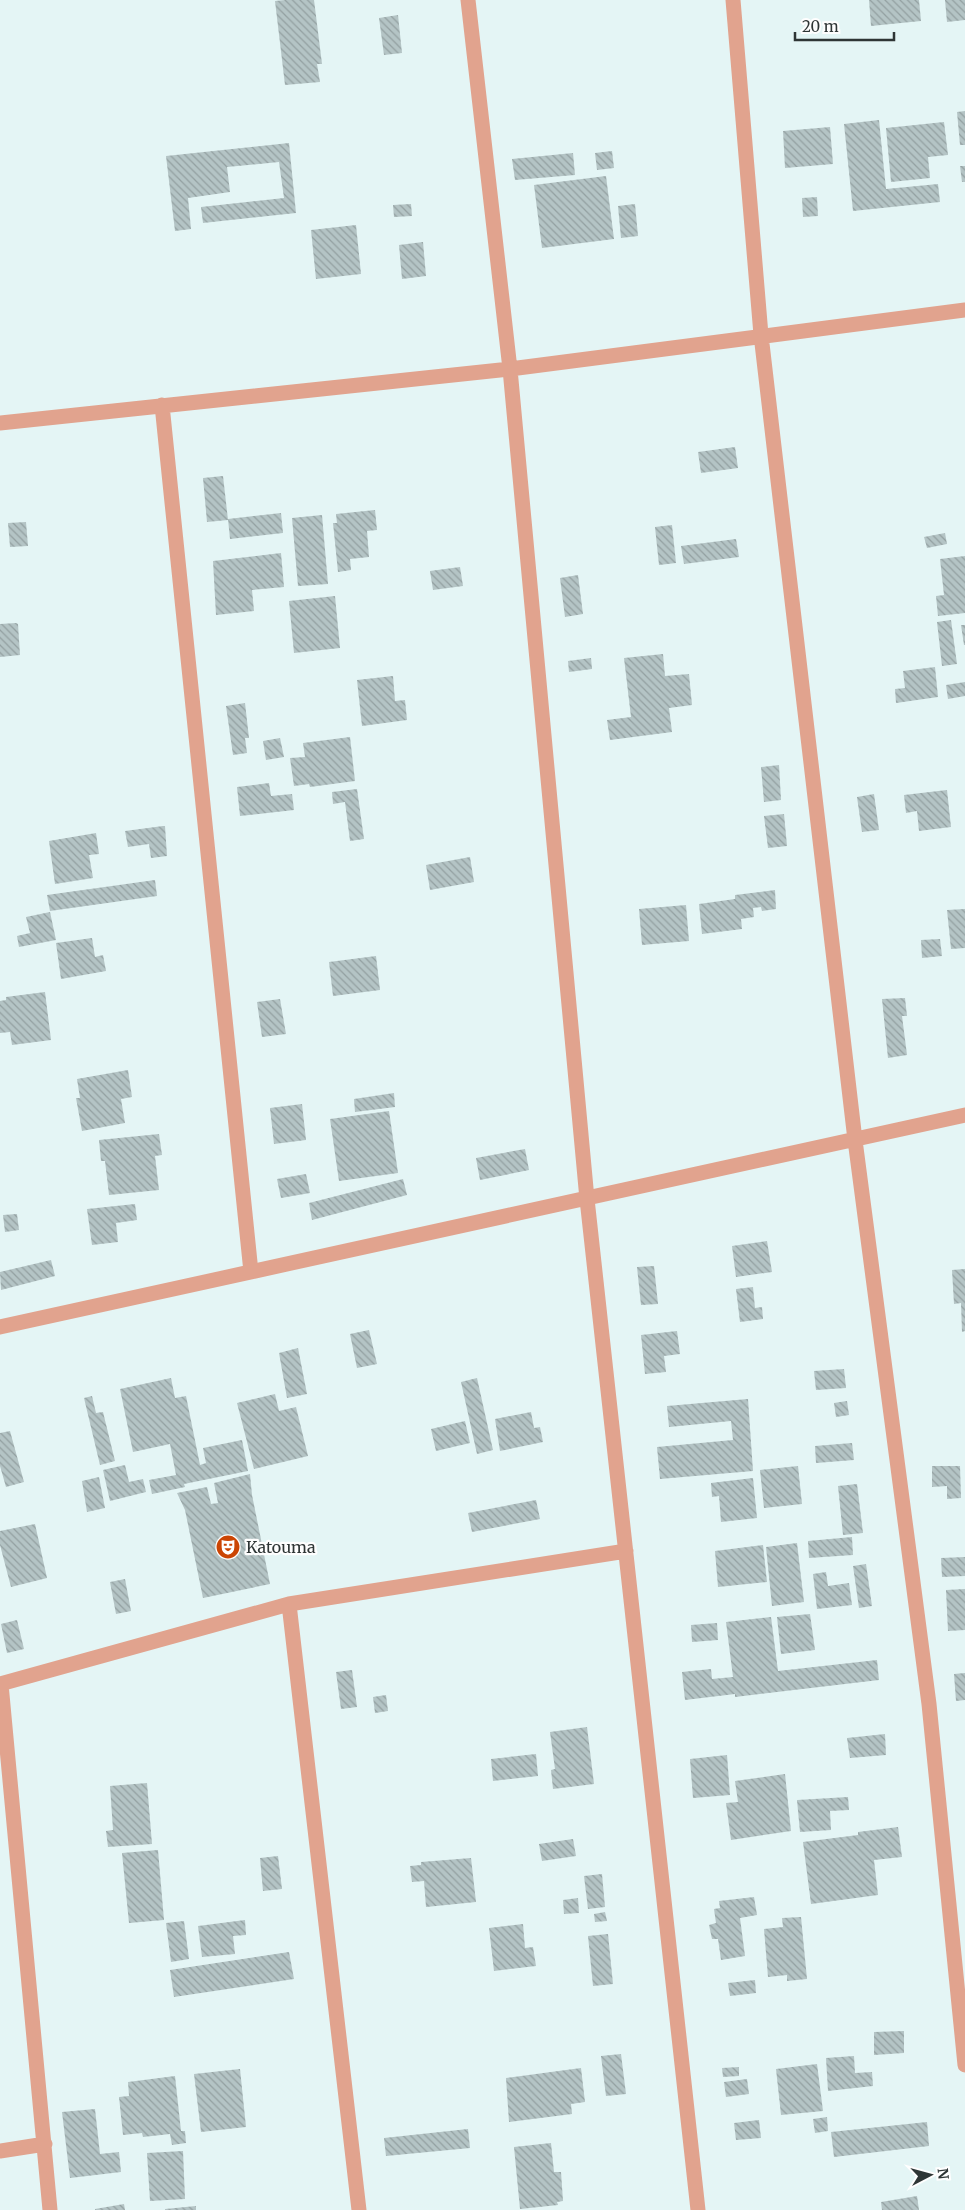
<svg xmlns="http://www.w3.org/2000/svg" width="965" height="2210" viewBox="0 0 965 2210" font-family="Merriweather,serif">
<defs>
<pattern id="building-back-hatch" width="6" height="6" patternUnits="userSpaceOnUse" patternTransform="scale(1.25)"><rect width="6" height="6" fill="#b4c4c5"/><path d="M-1 5l2 2M0 0l6 6M5-1l2 2" fill="none" stroke="#93a0a1"/></pattern>
</defs>
<rect width="100%" height="100%" fill="#e4f5f5"/>
<path fill="url(#building-back-hatch)" d="M285,0H314L322,64H317L320,82L285,85L275,1Z
M869,0H919L921,21L871,26Z
M945,0H965V20L947,22Z
M398,15L402,53L384,55L379,18Z
M965,111V145H960L957,112Z
M879,120L886,189L938,184L940,202L853,211L844,124Z
M944,122L948,155L928,157L930,178L891,182L886,128Z
M830,127L833,164L785,168L783,131Z
M289,143L296,213L203,223L201,207L284,198L279,162L227,167L230,192L188,198L191,229L175,231L166,156Z
M612,151L614,168L597,170L595,153Z
M573,153L575,175L515,180L512,159Z
M960,166H965V182H962Z
M606,176L614,239L542,248L534,185Z
M817,197L818,216L803,217L802,198Z
M411,204L412,216L394,217L393,205Z
M635,204L638,236L621,238L618,206Z
M356,225L361,274L316,279L311,230Z
M423,242L426,276L402,279L399,245Z
M735,447L738,468L701,473L698,452Z
M223,476L228,520L207,522L203,478Z
M375,510L377,530L367,531L369,557L350,559L351,570L338,572L333,523H337L336,514Z
M281,513L283,533L230,539L228,519Z
M322,515L328,584L298,586L292,518Z
M26,522L28,546L10,547L8,523Z
M672,525L676,563L659,565L655,527Z
M945,533L947,544L927,548L924,537Z
M736,539L739,557L684,564L681,546Z
M281,553L284,587L252,590L254,611L216,615L213,561Z
M965,556V613L938,616L936,596L944,595L940,559Z
M460,567L463,586L433,590L430,571Z
M578,575L583,614L565,617L560,578Z
M335,596L340,648L294,653L289,601Z
M951,620L957,664L942,666L937,622Z
M16,623L18,624L20,655L0,657V624Z
M961,625H965V645H964Z
M663,654L665,676L689,674L692,705L669,708L672,732L610,740L607,720L631,717L624,658Z
M591,658L592,669L569,672L568,661Z
M935,667L938,697L896,703L895,689L905,688L903,671Z
M393,676L395,701L405,700L407,720L362,726L357,680Z
M965,682V696L948,699L946,685Z
M245,703L249,738H245L247,753L233,755L226,706Z
M350,737L355,781L310,787L309,784L294,786L290,758L305,757L303,743Z
M280,738L284,757L266,760L263,741Z
M779,765L781,800L764,802L761,767Z
M269,783L271,796L292,794L294,810L240,816L237,787Z
M357,789L364,839L350,841L345,802L333,804L332,792Z
M947,790L951,827L919,831L917,811L906,813L904,795Z
M874,794L879,830L862,832L857,797Z
M784,814L787,846L768,848L764,816Z
M163,826H165L167,856L151,858L149,844L128,847L125,831Z
M96,833L99,854L89,855L93,878L55,884L49,841Z
M470,857L474,882L430,890L426,865Z
M155,880L157,896L50,911L47,895Z
M775,890L776,909L762,911L761,907L753,908L754,917L741,919L742,929L702,934L699,904L735,899V895Z
M686,905L689,941L642,945L639,909Z
M965,909V948L951,949L947,910Z
M50,912L56,940L19,947L17,936L30,933L26,917Z
M92,938L95,957L103,955L106,971L61,979L56,943Z
M940,939L942,956L922,958L921,940Z
M376,956L380,990L333,996L329,962Z
M45,992L51,1040L12,1045L10,1032L0,1033V1001L6,1000V997Z
M905,998L907,1016H902L907,1055L888,1058L882,999Z
M280,999L286,1034L262,1037L257,1002Z
M128,1070L132,1097L121,1099L125,1123L82,1131L76,1098H80L77,1079Z
M394,1093L395,1107L355,1112L354,1099Z
M302,1104L306,1140L274,1144L270,1108Z
M389,1111L398,1173L339,1181L330,1119Z
M159,1134L162,1155L155,1156L159,1190L109,1195L105,1161H101L99,1140Z
M525,1149L529,1170L480,1180L476,1158Z
M306,1174L310,1193L281,1198L277,1179Z
M403,1179L407,1195L312,1220L309,1203Z
M135,1204L137,1220L116,1223L118,1242L92,1245L87,1209Z
M17,1214L19,1230L5,1232L3,1215Z
M767,1241L772,1272L736,1277L732,1246Z
M51,1260L55,1276L1,1290L0,1272Z
M654,1266L658,1304L641,1305L637,1267Z
M965,1269V1331L962,1332L961,1303L954,1304L952,1270Z
M753,1287L755,1308L762,1307L763,1319L740,1322L736,1289Z
M369,1330L377,1364L357,1368L350,1334Z
M677,1331L680,1354L664,1356L666,1372L645,1374L641,1335Z
M298,1348L307,1394L287,1398L279,1353Z
M844,1369L846,1388L816,1390L814,1371Z
M171,1378L175,1398L186,1396L200,1465L206,1463L203,1448L242,1440L248,1471L184,1484L185,1487L152,1494L149,1480L176,1475L170,1444L133,1452L120,1389Z
M477,1378L493,1450L477,1454L461,1382Z
M275,1394L279,1411L296,1407L308,1456L254,1469L237,1403Z
M92,1396L96,1413L103,1412L115,1461L100,1465L84,1398Z
M748,1399L753,1471L660,1479L657,1447L733,1440L731,1421L669,1427L667,1406Z
M847,1401L849,1415L836,1417L834,1403Z
M531,1412L534,1428L540,1427L543,1442L500,1451L495,1419Z
M465,1421L470,1443L436,1451L431,1429Z
M10,1431L24,1482L6,1487L0,1466V1433Z
M852,1443L854,1460L816,1463L815,1446Z
M125,1465L129,1482L143,1479L146,1492L110,1501L103,1470Z
M798,1466L802,1504L764,1508L760,1470Z
M932,1466H960L961,1498L947,1499V1486L932,1487Z
M250,1474L252,1495L270,1584L203,1598L185,1510L177,1493L207,1487L211,1504L218,1503L214,1483Z
M99,1477L105,1508L87,1512L82,1481Z
M753,1478L757,1518L721,1522L719,1496L712,1497L711,1483Z
M857,1484L863,1533L843,1535L838,1486Z
M536,1500L540,1519L472,1532L468,1513Z
M35,1524L47,1578L11,1587L0,1545V1531Z
M852,1537L853,1555L809,1558L808,1541Z
M797,1543L804,1602L772,1606L766,1547Z
M763,1545L767,1582L718,1587L715,1551Z
M965,1557V1576L942,1577L941,1558Z
M866,1564L872,1606L859,1608L853,1566Z
M826,1572L828,1586L849,1583L852,1605L817,1609L813,1574Z
M125,1579L131,1611L116,1614L110,1582Z
M965,1589V1630L948,1631L946,1590Z
M810,1614L815,1650L781,1654L777,1617Z
M771,1617L778,1671L877,1660L879,1680L735,1697V1694L685,1700L682,1672L711,1669L712,1679L733,1677L726,1622Z
M17,1620L24,1649L7,1653L1,1624Z
M717,1623L718,1640L692,1642L691,1625Z
M352,1670L357,1707L341,1709L336,1672Z
M965,1673V1700L956,1701L954,1674Z
M386,1695L388,1711L375,1713L373,1697Z
M587,1727L594,1784L553,1789L551,1770L555,1769L550,1732Z
M885,1734L886,1755L850,1758L847,1738Z
M536,1754L538,1776L493,1781L491,1759Z
M727,1755L730,1795L693,1798L690,1759Z
M785,1774L791,1831L731,1840L726,1803L738,1802L735,1781Z
M147,1783L152,1844L108,1847L106,1831L113,1830L110,1786Z
M848,1797L849,1810L830,1811L831,1830L800,1832L797,1800Z
M898,1827L902,1857L874,1860L878,1895L811,1904L803,1842L858,1835V1832Z
M573,1839L576,1856L542,1861L539,1844Z
M158,1850L164,1920L129,1923L122,1853Z
M278,1856L282,1889L263,1891L260,1858Z
M471,1858L476,1902L426,1907L424,1881L412,1882L410,1866L421,1865V1862Z
M602,1874L605,1907L588,1909L584,1876Z
M754,1897L757,1915L740,1918L745,1956L721,1960L718,1939H712L709,1925L716,1923L714,1909L720,1908L719,1901Z
M578,1898L579,1913L564,1914L563,1900Z
M605,1912L607,1921L595,1922L594,1914Z
M801,1917L807,1979L787,1981V1975L768,1977L764,1929L783,1927L782,1918Z
M245,1920L246,1935L233,1936L235,1954L202,1957L198,1926Z
M184,1921L189,1959L171,1962L166,1923Z
M523,1924L525,1948L533,1947L536,1966L494,1971L489,1928Z
M608,1934L613,1984L593,1986L588,1936Z
M289,1952L294,1979L174,1997L170,1970Z
M755,1980L756,1993L730,1996L728,1983Z
M904,2031V2053L874,2055V2032Z
M621,2054L626,2094L606,2096L601,2056Z
M854,2056L855,2073L872,2072L873,2086L828,2091L826,2058Z
M817,2064L823,2111L781,2115L776,2069Z
M739,2067V2076L723,2077L722,2068Z
M581,2068L585,2102L571,2104L572,2114L509,2122L506,2078Z
M240,2069L246,2127L201,2132L194,2074Z
M175,2076L181,2131H185L186,2143L172,2145L170,2134L143,2137L142,2133L123,2135L119,2097L129,2096L128,2082Z
M747,2079L749,2094L726,2097L724,2082Z
M95,2109L100,2154L119,2152L121,2172L70,2178L62,2112Z
M827,2117L828,2131L815,2133L813,2119Z
M759,2120L761,2138L736,2140L734,2123Z
M927,2122L929,2146L834,2157L831,2132Z
M468,2129L470,2148L386,2156L384,2138Z
M551,2143L554,2172H561L563,2201L557,2202L558,2205L520,2209L514,2147Z
M183,2151L185,2199L150,2201L147,2153Z
M917,2196L919,2210H882L881,2202Z
M124,2204L125,2210H95V2209Z
M196,2206V2210H165V2209Z"/>
<g fill="none" stroke-linecap="round" stroke-linejoin="round">
<path stroke="#e1a38e" stroke-width="15" d="M468,0L510,369L587,1199L698,2210
M733,0L761,335L855,1140L929,1704L965,2065
M162,405L251,1272
M0,423L510,369L965,310
M0,1327L965,1115
M289,1604L359,2210
M0,1684L289,1604L626,1551
M1,1684L50,2210
M0,2151L45,2144"/>
</g>
<defs>
<symbol id="theatre-disc" viewBox="-11 -11 22 22"><circle r="9.5" fill="#cb4504" stroke="#fefefe"/><path d="M-5-5.5Q0-4 5-5.5V0Q5 5 0 6Q-5 5-5 0ZM-3.3-2.5H-1v1.5H-3.3ZM1-2.5H3.3v1.5H1ZM-2.8 1Q0 5.5 2.8 1Z" fill="#fff"/></symbol>
</defs>
<g fill-rule="evenodd">
<use href="#theatre-disc" x="214" y="1533" width="28" height="28"/>
</g>
<g text-anchor="middle" stroke-width="4.5" stroke-linejoin="round" paint-order="stroke">
<g font-size="16" fill="#2e3535" stroke="#fefefe" text-anchor="start">
<text x="246" y="1553">Katouma</text>
</g>
</g>
<g transform="translate(930 2175) rotate(84)" stroke="#fefefe" stroke-width="4" paint-order="stroke">
<path d="M0-4L9 19L0 12L-9 19Z" fill="#2e3535"/>
<text y="-8" font-size="14" font-weight="bold" text-anchor="middle" fill="#2e3535">N</text>
</g>
<path d="M795 32v8h99v-8" fill="none" stroke="#2e3535" stroke-width="2.5"/>
<text x="802" y="32" font-size="15" fill="#2e3535" stroke="#fefefe" stroke-width="4" paint-order="stroke">20 m</text>
</svg>
